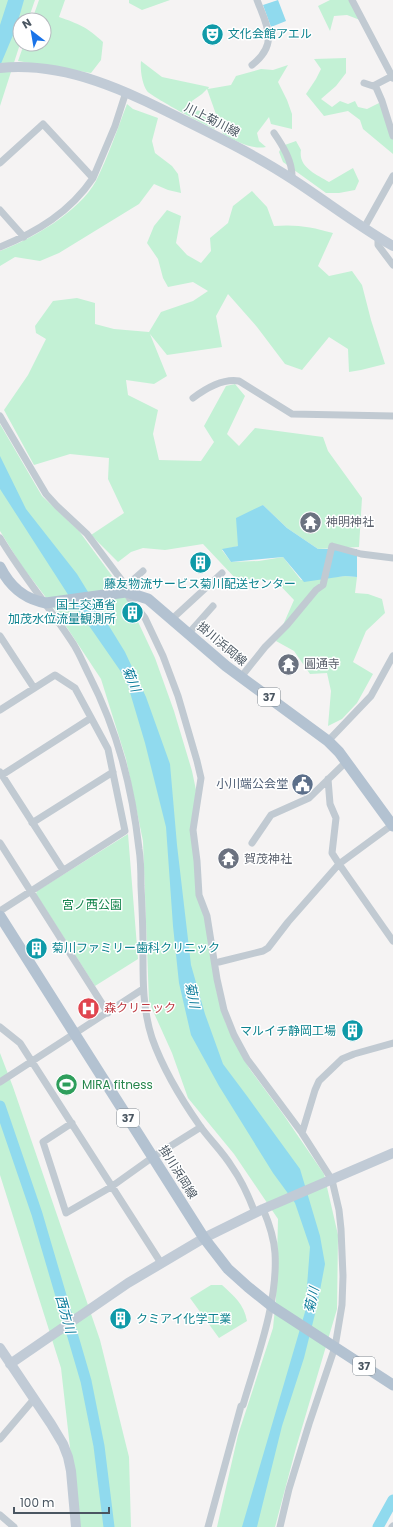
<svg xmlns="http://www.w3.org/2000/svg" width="393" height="1527" viewBox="0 0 393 1527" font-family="Poppins,'Noto Sans JP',sans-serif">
<rect width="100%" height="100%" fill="#f5f3f3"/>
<path fill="#c3f1d5" d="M0,0H35L28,20H20V44L0,106Z
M39,0H65L59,17C79,24 87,27 103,42L101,60L91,73L18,61L24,44H44V20H32Z
M129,0H170L142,10L129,3Z
M330,0H349L360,20L347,15L334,16L330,31L318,6Z
M346,58V73L336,86L321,99L332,107L340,101L348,104L355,101L358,107L367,109L379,103L393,127V154L363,129L360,120L348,111L324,116L306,94L316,79L321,69L314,59Z
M141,61L162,77L209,87L208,89L231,85L236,76L261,69L273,70L288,65L278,82L287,100L292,114V129L271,124L269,117L257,133L259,141L266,147C252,150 236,141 223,134L207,89L202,94L192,101V110L202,111L216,124L215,129C206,126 152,97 147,91C142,84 140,69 141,61Z
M127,104L133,109L158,118L152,141L155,153L172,166L178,174L181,193L168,190L154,184L139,204L59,253L40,261L15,257L0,266V251C32,239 79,212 96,181C108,157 117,130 127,104Z
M296,141L301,150C298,167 316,174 329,182L353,168L359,181L355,190L339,193H326L283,162L279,152L282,146Z
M252,191L267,207L274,226C296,224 312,227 333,233L318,266L329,276L352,271L362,285L371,320L385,364L361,370L349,372L348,349L329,337L302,370L285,364L257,327L228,294L216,316L222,347L167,355L150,334L167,376L154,384L126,380L128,395L158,410L153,434L159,460L201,461L214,442L204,426L226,386L235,384L245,396L227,434L239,446L255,428L323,437L328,451L362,498L359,547L318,549L287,528L263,505L238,546L222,550L231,562L259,561L283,557L301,580L345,576L357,577L355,593L368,594L382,599L385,613L366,631L353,662L373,674L357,703L342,719L328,726L331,691L327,673L310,674L294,651L276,641L294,600L275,580L236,579L203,544L165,550L143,548L131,552L118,562L91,535L124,513L108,479L109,458L70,454L34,465L4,410L28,375L46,339L36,333L35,326L53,301L77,298L95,303V324L114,329L149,332L161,312L193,301L208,291L193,282L168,287L163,278L158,259L147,243L154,226L167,210L181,216L176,243L187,255L201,263L211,251L210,238L228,223L233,206Z
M0,424L42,496L79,531L118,584L132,609L155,658L174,711L192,771L196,790L191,830L217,993L226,1024L249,1068L283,1114L324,1174L338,1235L337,1309L296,1448L275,1527H217L238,1435L273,1328L276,1298L278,1219L234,1154L188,1098L172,1053L149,1002L143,841L126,759L101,679L54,608L21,565L0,531Z
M128,834L138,959L95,986L36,894L37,891Z
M0,1053L13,1087L100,1340L129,1457L131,1527H79L61,1368L0,1175Z
M211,1285H222C234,1296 244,1304 247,1321L219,1338L190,1298Z"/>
<path fill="#90daee" d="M8,0H24L16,28L0,66V25Z
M278,0L286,21L271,27L263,5Z
M0,456L26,509L77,574L125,652L146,697L170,764L177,845L191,965L205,1014L223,1064L247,1096L300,1169L320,1236L325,1264L317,1306L304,1358L282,1426L257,1527H242L305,1312L310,1247L295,1203L273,1173L219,1086L191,1035L179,983L173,926L166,827L145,743L126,679L76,607L0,489Z
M263,505L287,528L318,549H357V577L345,576L304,582L283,557L231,562L222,549L238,546L236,518Z"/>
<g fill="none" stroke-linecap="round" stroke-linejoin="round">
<path stroke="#90daee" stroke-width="11" d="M0,1106L37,1214L86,1381L99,1446L109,1527
M378,1527L393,1500"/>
<path stroke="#c1cad2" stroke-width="7" d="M352,0L393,78
M252,65C279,44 267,26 257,0
M364,83L373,86L392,76
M375,85L382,101L393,136
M274,133C283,146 293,162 292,179
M0,163L43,124L93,178C70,212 37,232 0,247
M93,178L115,126L126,92
M0,210L24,237
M364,228L393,176
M378,236V245L393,265
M193,398C205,389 222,378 239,381L292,414L393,416
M0,416L46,494L57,506L87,534L126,586V592L130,599L145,618L163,656L178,696L197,761L201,778L193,830L197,861L199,895L207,916L217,979L224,1010L234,1035L247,1059L302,1133L332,1180L339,1210L341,1229L343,1276L342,1305L335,1347L309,1424L289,1489L280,1527
M0,538C22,575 51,609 74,645C80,655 84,665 89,675C118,732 132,787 139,849C141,861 141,874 141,886C142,906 143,926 143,946C143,977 142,1007 152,1038C163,1069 181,1099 200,1126C210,1140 223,1152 232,1167C242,1181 249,1197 255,1213
M126,586L143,571
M172,619L222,573
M189,633L213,606
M0,636L34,688
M241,677L265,647L287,625L316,590L323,585L332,546L361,554L393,558
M0,710L55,675L75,688L108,749L125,831L0,911
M328,741L371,696L393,656
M0,772L63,870
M2,775L91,718
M328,779L330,804L336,818L332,853L339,864L393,941
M32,823L113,772
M0,843L108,1013
M252,843L271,815L309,798L346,762
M219,962L263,951L268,948L288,922L339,864L392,825
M0,1027L20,1043L161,1263
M0,1082L143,989
M72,1123L43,1142L66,1213L111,1187L153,1157L201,1127
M302,1133L315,1090L319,1081L342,1059L354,1054L393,1043
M0,1439L34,1399
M0,1515L14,1527
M208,1527L241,1406L243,1405C257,1357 278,1303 275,1253C274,1238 269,1223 263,1209
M392,1527L393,1526"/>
<path stroke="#c1cbd6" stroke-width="10" d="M0,68C69,61 132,94 192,124C226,141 260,158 292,179C326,201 358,226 393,246
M0,1348L51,1424L63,1444L68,1457L71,1471L76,1527
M10,1364L128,1283L204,1238L263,1209L393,1153"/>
<path stroke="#b3c2d1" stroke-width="11" d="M0,567C10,587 24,599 46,603L126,592L148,599L226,666L328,741L339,752L393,826
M0,916L204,1238L228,1269L248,1287L273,1307L393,1385"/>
</g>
<defs>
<symbol id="theatre-disc" viewBox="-11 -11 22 22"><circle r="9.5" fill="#0f9aa8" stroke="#fff"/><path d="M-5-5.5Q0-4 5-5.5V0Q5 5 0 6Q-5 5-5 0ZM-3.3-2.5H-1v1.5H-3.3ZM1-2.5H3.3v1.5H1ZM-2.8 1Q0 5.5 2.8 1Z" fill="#fff"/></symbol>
<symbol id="temple-disc" viewBox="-11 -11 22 22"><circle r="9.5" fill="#6b7280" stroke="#fff"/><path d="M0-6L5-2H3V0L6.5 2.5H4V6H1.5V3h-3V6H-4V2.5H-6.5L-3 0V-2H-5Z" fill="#fff"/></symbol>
<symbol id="building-disc" viewBox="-11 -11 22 22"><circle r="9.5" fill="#0f9aa8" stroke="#fff"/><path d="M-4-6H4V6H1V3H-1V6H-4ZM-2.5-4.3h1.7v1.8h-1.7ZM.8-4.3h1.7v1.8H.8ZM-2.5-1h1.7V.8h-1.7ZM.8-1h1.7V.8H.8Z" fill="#fff"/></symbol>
<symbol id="civic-disc" viewBox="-11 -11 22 22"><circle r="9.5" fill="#5c6f8a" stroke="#fff"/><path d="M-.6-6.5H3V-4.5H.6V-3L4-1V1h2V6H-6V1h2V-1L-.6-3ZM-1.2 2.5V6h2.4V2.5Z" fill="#fff"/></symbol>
<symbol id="hospital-disc" viewBox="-11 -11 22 22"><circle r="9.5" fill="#e0444e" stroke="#fff"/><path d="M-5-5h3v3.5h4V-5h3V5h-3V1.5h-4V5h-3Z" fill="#fff"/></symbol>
<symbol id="stadium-disc" viewBox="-11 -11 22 22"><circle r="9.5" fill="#2e9e5b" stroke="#fff"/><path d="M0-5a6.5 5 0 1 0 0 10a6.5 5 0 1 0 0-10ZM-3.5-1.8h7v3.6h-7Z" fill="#fff"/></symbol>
</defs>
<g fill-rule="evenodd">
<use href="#theatre-disc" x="200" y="22" width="25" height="25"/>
<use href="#temple-disc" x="298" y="510" width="25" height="25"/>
<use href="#building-disc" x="188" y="550" width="25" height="25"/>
<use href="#building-disc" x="120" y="600" width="25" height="25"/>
<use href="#temple-disc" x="276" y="652" width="25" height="25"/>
<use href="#civic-disc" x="290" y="772" width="25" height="25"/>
<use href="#temple-disc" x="216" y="846" width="25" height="25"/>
<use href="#building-disc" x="24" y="936" width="25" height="25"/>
<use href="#hospital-disc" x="76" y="996" width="25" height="25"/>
<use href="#building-disc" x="340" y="1018" width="25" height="25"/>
<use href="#stadium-disc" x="54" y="1072" width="25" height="25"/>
<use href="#building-disc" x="108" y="1306" width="25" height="25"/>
</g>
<g text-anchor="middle" stroke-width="3" stroke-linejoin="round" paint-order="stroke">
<g fill="#fff" stroke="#808990" stroke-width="1">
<rect x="258" y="688" width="22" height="18" rx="3"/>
<rect x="117" y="1109" width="22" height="18" rx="3"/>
<rect x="353" y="1357" width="22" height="18" rx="3"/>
</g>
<g font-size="11" font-weight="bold" fill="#4a5661">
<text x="269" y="701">37</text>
<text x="128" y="1122">37</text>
<text x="364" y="1370">37</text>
</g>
<g font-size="12" fill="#0d838f" stroke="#fff" text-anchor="start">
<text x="228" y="38">文化会館アエル</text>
<text x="200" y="588" text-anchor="middle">藤友物流サービス菊川配送センター</text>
<text x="116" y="609" text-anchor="end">国土交通省<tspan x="116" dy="14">加茂水位流量観測所</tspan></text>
<text x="52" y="952">菊川ファミリー歯科クリニック</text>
<text x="336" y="1035" text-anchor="end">マルイチ静岡工場</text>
<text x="136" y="1323">クミアイ化学工業</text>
</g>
<g font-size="12" fill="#4a5661" stroke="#fff">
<text transform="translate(212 120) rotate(27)" y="4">川上菊川線</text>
<text transform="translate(222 644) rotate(40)" y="4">掛川浜岡線</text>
<text transform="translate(178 1172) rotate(58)" y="4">掛川浜岡線</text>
</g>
<g font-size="12" fill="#5b616d" stroke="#fff" text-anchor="start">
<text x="326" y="526">神明神社</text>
<text x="304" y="668">圓通寺</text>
<text x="244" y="863">賀茂神社</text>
</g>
<g font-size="12" fill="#4e5e75" stroke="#fff" text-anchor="end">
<text x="288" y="788">小川端公会堂</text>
</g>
<g font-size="12" fill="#17864f" stroke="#fff">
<text x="92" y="909">宮ノ西公園</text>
</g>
<g font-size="12" fill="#be3a42" stroke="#fff" text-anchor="start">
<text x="104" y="1012">森クリニック</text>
</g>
<g font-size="12" fill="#27864d" stroke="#fff" text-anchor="start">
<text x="82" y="1089">MIRA fitness</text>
</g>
<g font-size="13" font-style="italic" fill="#0c7c9b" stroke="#fff">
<text transform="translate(132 679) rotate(68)" y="5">菊川</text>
<text transform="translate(193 995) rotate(79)" y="5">菊川</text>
<text transform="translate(311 1300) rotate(-78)" y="5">菊川</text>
<text transform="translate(66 1314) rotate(74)" y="5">西方川</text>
</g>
</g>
<g transform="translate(32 32) rotate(329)"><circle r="19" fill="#ffffff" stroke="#b7bbc0"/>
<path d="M0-3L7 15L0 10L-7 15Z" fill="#1a73e8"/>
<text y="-6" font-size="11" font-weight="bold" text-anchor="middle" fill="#4a5661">N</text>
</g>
<path d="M14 1507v6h95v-6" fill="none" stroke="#4a5661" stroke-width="2"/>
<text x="20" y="1507" font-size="12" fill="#4a5661" stroke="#ffffff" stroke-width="3" paint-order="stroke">100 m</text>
</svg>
